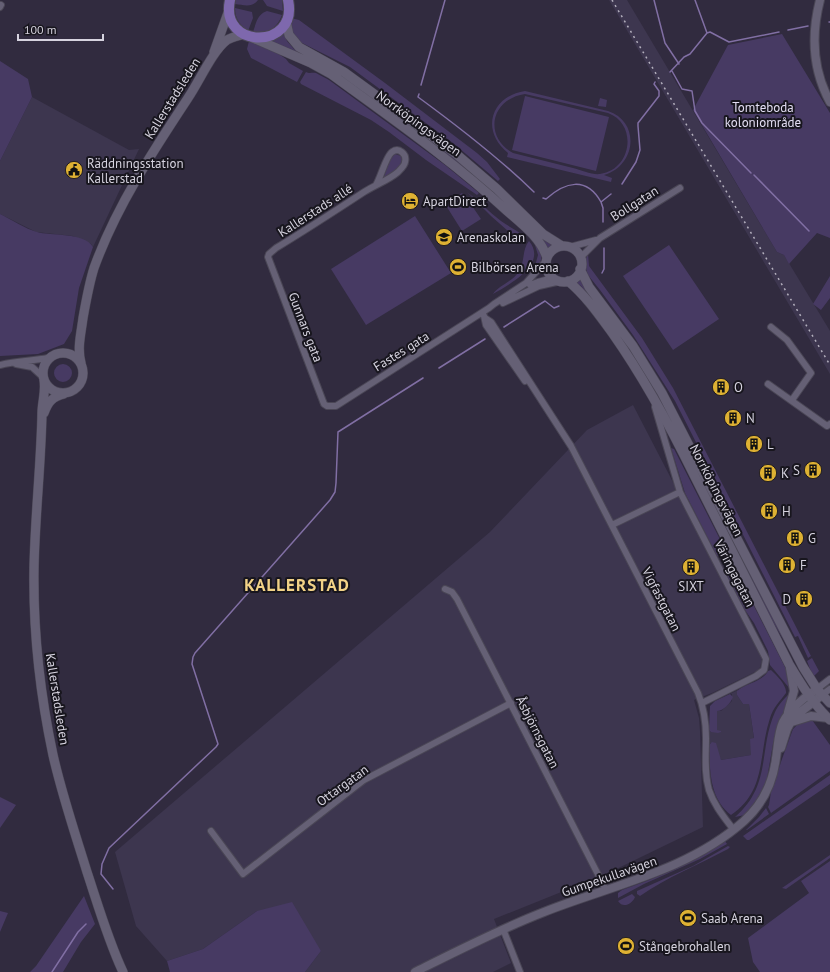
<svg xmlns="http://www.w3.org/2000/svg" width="830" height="972" viewBox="0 0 830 972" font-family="'PT Sans',sans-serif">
<rect width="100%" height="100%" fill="#312b3f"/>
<path fill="#3d364f" d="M609,0H627L777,252L784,255L830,331V374Z
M32,97L129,150L139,149L93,247L91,244L73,236L36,232L0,214V161Z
M633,405L761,652L762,661L759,670L712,693L694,700L699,718L700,731L703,827L606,874L494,919L511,963L493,972H305L321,951L257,911L203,949L167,961L136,926L115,852L490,532L587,430Z
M738,690L737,695L743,704H749L754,739L751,749V755L721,760L711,743L709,745V730L711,732L717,731V711H721L732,701V694H730Z"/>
<path fill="#473a63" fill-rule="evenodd" d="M236,0H258C252,8 244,5 235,4Z
M263,0H282L283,11L267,6Z
M235,8L252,12L253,18L248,31C240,25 235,19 235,8Z
M267,11L282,15C277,29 267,34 253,32C256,24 257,14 267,11Z
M291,18L299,20L385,83L477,153L487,162L500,179L498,181L453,143L350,67L300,42L293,33L291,27Z
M284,32L287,41L294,49L336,70L467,167L553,245L548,249L348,82L269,41Z
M782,34L830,113V238L817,233L789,264L784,255L777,252L693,110L728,45Z
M249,41L276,52L286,59L289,63L303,71L297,82L251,58L247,49Z
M0,61L28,79L32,97L0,161Z
M306,72C310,74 312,72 316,73C320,75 325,78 329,80L445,165L479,193L477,195L426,160L389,132L371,120L301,84L300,82Z
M525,91L608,111C641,122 636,166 604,175L612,178L611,182L507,157L508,153C480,131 491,96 525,91ZM525,94L608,113C638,124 632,170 600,174C592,175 581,170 573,168C553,163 533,158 513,153C483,136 491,99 525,94Z
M525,96L609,117L596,171L512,150Z
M600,98L607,100L606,107L598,106Z
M395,154L401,156C406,168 391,174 383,179L391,157Z
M467,192C479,201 489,212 501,221C509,227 517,230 525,237L522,239H517L491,216Z
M462,193L468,200L481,219L462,231L445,204Z
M0,214C10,219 26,229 37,232C50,236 85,232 93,247L79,288L72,331L64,344L38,354L0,356Z
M415,216L451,273L366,325L331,269Z
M529,241C548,264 510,284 493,294C498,286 511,282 517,274C526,263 521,251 529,241Z
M537,244C542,256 544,258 536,269L535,266L538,255L535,245Z
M669,245L719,319L673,350L623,276Z
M588,254L589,266L642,338L673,388L811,656L808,658L798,636L795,637L675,401L633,335L600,290L588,275L586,269L585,260Z
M830,276V298L821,310L813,304Z
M580,278L626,342L670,413L807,680L806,681L786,644L771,619L681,441L593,301L581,286L575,282Z
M54 373a9 9 0 1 1 18 0a9 9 0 1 1-18 0Z
M671,448L674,449L786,669L788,675L790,689L770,665L768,651L754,623L745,610L727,575L731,573L721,554L717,556L685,493Z
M812,658L819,671L813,677L807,661Z
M771,670C776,675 787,685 786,693C780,701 773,708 770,718C758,754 767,791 731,815C709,798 710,770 709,745L712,742L716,743L721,760L751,755L750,739L754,738L749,704H743L737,695V691C746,683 762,682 768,671Z
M790,693L791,699L778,727L773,744L766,784L758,798L750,810L745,815L735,817C772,785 758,750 775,712C778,705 785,698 790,693Z
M730,694L733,697C731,703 723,711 717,711V730L721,731V732L718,733L711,732L709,730L710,706L715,701Z
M812,720L830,745V771L771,813L768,807L769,805L771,792L782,759L793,729L798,724Z
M830,775V784L749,840H747L743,836Z
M0,797L16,805L0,828Z
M766,808L769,814L747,830H746L759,817Z
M725,841L727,844L700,859L644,884L618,898V893L622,890C659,877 693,863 725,841Z
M728,846L730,847L728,849C698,865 667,877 640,896L637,894V891L693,866Z
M830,855V858L786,889L782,888Z
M830,861V972H760L753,962L748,938L809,893L801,881Z
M632,894L635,897C632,904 623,909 618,901Z
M84,896L95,924L81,942L63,972H30L36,966Z
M292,902L321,951L305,972H170L167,961L203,949L257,911Z
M0,911L8,913L0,932Z"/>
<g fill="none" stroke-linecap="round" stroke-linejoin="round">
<path stroke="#816fa4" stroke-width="1.5" d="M654,0L665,43L679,64
M695,0L707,33
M829,22H830
M788,30L808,26
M672,71L682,89L692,91L695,111L702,123L751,173
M670,72L684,57L690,54L707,33L710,32L729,42L779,32
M421,85L445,0
M419,94L418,97C459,127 498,157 534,192
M754,175L809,231
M622,184L636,162L640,150L638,126V123L659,96V91L654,84L655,82
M543,198L546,199C565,182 586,176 601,202
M603,222V208L601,202L611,194
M602,273L604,269V248
M504,327L545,301L554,308L559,306
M439,368L485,339
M113,889L101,874L102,864L109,848L216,747L218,744L192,664L193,657L195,653L330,500L335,492L336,483L338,432L423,378
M52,972L78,932L86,924"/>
<defs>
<path id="minor" d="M0,7L1,5
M376,185C381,177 386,156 392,152C399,147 407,154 405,162C405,165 401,169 398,172C389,180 375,185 364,192C335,211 306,230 276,248L269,254L268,257L324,404L327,406H336L489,308L494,304L526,283L546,261
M570,247L596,240
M580,258L600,238L680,188
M530,285L538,282L553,278
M503,303L539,286L561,281
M484,316L486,325L525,381
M485,318L491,322L571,446L698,693C704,708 706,722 706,738C706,755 704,773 709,790C714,805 724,817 733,829
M771,327L787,340L811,373L792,400
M16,364L32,367L43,377
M0,365C16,361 32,361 48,358
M768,384L827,426L830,424
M655,407L680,492L766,659L764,670L756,676L702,703
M612,525L680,492
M445,589L452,592L457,599L606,890
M817,689L830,679
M822,695L830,689
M211,831L243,874L364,780L511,703
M503,929L520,972"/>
<path id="tertiary" d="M820,0C811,35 812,69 830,102
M788,712L794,691L790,668
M792,722L811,716L828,718
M781,748L787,729L793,718L822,695
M415,972C457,951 500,929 544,912C612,885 688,871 744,821C763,804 773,782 776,758C778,746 778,733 783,722C790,708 805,697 817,689"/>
<path id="secondary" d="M286,21L289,35L299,47L344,72L455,153L497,189L543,234L562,246
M253,38L311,63L331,74C391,118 452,160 506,210C522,224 541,238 547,258
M214,52L229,10
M546 264a18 18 0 1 1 36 0a18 18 0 1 1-36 0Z
M580,269L589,287L633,346L662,393L803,667L817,689L830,703
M568,281C586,296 599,315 613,334C644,378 670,426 694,475C726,538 758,601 789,664C801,684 813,704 830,720
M43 373a20 20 0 1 1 40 0a20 20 0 1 1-40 0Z
M81,363C77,348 81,334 83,318C86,301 89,284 94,268C116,207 153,151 188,98C199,82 213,50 227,40C232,37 238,36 244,34
M44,380C46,392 42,402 42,413C41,465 35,516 34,568C33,631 40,694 53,755C62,795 75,833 87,872C98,905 108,940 123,972
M44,413C48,402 52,397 64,394"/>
<path id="primary" d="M230,0C219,50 299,50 288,0"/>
</defs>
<use href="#minor" stroke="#4a4655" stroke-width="8"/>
<use href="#tertiary" stroke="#4a4655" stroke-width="10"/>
<use href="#secondary" stroke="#4a4655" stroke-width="10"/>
<use href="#primary" stroke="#4a4655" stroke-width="12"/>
<use href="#minor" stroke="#656075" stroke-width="6"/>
<use href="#tertiary" stroke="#656075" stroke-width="8"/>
<use href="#secondary" stroke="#656075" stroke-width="9"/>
<use href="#primary" stroke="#7e68ad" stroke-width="10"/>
<path stroke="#b3afbd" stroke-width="1.5" stroke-dasharray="2 4" stroke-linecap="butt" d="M612,0L830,365"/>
</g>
<defs>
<symbol id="civic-disc" viewBox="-11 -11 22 22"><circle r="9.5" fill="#deb133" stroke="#18161e"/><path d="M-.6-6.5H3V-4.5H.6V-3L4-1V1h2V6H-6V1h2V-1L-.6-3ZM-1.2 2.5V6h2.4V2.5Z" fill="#111"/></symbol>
<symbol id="hotel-disc" viewBox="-11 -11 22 22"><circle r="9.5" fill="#deb133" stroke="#18161e"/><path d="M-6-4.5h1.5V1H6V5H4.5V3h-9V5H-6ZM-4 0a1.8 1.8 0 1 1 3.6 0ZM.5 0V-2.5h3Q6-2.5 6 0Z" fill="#111"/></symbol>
<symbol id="school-disc" viewBox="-11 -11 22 22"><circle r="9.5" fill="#deb133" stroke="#18161e"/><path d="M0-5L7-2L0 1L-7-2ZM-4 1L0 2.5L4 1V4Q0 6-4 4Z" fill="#111"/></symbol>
<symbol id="stadium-disc" viewBox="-11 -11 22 22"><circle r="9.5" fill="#deb133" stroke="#18161e"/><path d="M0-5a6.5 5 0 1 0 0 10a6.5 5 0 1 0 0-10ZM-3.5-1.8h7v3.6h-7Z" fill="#111"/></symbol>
<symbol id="building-disc" viewBox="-11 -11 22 22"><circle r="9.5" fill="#deb133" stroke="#18161e"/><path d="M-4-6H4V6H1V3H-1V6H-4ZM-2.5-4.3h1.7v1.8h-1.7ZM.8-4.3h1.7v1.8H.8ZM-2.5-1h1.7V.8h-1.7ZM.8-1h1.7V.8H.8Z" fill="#111"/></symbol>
</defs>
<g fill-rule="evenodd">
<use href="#civic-disc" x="64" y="160" width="20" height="20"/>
<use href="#hotel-disc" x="400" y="191" width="20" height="20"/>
<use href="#school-disc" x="434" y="227" width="20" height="20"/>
<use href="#stadium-disc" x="448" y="257" width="20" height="20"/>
<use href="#building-disc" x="711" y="377" width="20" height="20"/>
<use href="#building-disc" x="723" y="408" width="20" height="20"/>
<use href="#building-disc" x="744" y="434" width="20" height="20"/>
<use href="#building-disc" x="803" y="460" width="20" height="20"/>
<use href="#building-disc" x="758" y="463" width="20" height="20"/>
<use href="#building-disc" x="759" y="501" width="20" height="20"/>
<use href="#building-disc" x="785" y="528" width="20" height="20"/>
<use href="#building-disc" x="777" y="555" width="20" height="20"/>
<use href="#building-disc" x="681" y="557" width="20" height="20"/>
<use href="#building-disc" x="794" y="589" width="20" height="20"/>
<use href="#stadium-disc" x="678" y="908" width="20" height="20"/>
<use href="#stadium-disc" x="616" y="936" width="20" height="20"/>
</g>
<g text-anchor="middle" stroke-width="4" stroke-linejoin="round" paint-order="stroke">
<g font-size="13" fill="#d6d3df" stroke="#18161e">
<text transform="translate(172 98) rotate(-58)" y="5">Kallerstadsleden</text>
<text transform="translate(419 123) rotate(36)" y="5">Norrköpingsvägen</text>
<text transform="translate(634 203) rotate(-32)" y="5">Bollgatan</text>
<text transform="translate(315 210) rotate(-33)" y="5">Kallerstads allé</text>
<text transform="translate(306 327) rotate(69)" y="5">Gunnars gata</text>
<text transform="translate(401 351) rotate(-32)" y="5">Fastes gata</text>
<text transform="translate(717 490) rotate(63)" y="5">Norrköpingsvägen</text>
<text transform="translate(735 573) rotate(63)" y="5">Väringagatan</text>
<text transform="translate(662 599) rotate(63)" y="5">Vigfastgatan</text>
<text transform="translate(58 699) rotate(81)" y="5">Kallerstadsleden</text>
<text transform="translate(538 732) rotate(63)" y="5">Åsbjörnsgatan</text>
<text transform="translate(342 785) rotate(-36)" y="5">Ottargatan</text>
<text transform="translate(609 876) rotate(-19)" y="5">Gumpekullavägen</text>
</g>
<g font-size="13" fill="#e2ddf2" stroke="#18161e">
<text x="763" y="112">Tomteboda<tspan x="763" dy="15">koloniområde</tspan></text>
</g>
<g font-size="13" fill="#d6d3df" stroke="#18161e" text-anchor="start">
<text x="87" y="168">Räddningsstation<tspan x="87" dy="15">Kallerstad</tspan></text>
<text x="423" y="206">ApartDirect</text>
<text x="457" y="242">Arenaskolan</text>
<text x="471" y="272">Bilbörsen Arena</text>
<text x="734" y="392">O</text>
<text x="746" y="423">N</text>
<text x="767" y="449">L</text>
<text x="800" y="475" text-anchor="end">S</text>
<text x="781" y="478">K</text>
<text x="782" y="516">H</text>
<text x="808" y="543">G</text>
<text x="800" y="570">F</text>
<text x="691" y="591" text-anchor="middle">SIXT</text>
<text x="791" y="604" text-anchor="end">D</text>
<text x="701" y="923">Saab Arena</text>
<text x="639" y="951">Stångebrohallen</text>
</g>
<g font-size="17" font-weight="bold" letter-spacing="1" fill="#f2d287" stroke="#18161e">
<text x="297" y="591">KALLERSTAD</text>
</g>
</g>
<path d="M18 34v6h85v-6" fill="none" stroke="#d6d3df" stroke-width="2"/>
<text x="24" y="34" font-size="12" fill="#d6d3df" stroke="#18161e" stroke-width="3" paint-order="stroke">100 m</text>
</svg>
